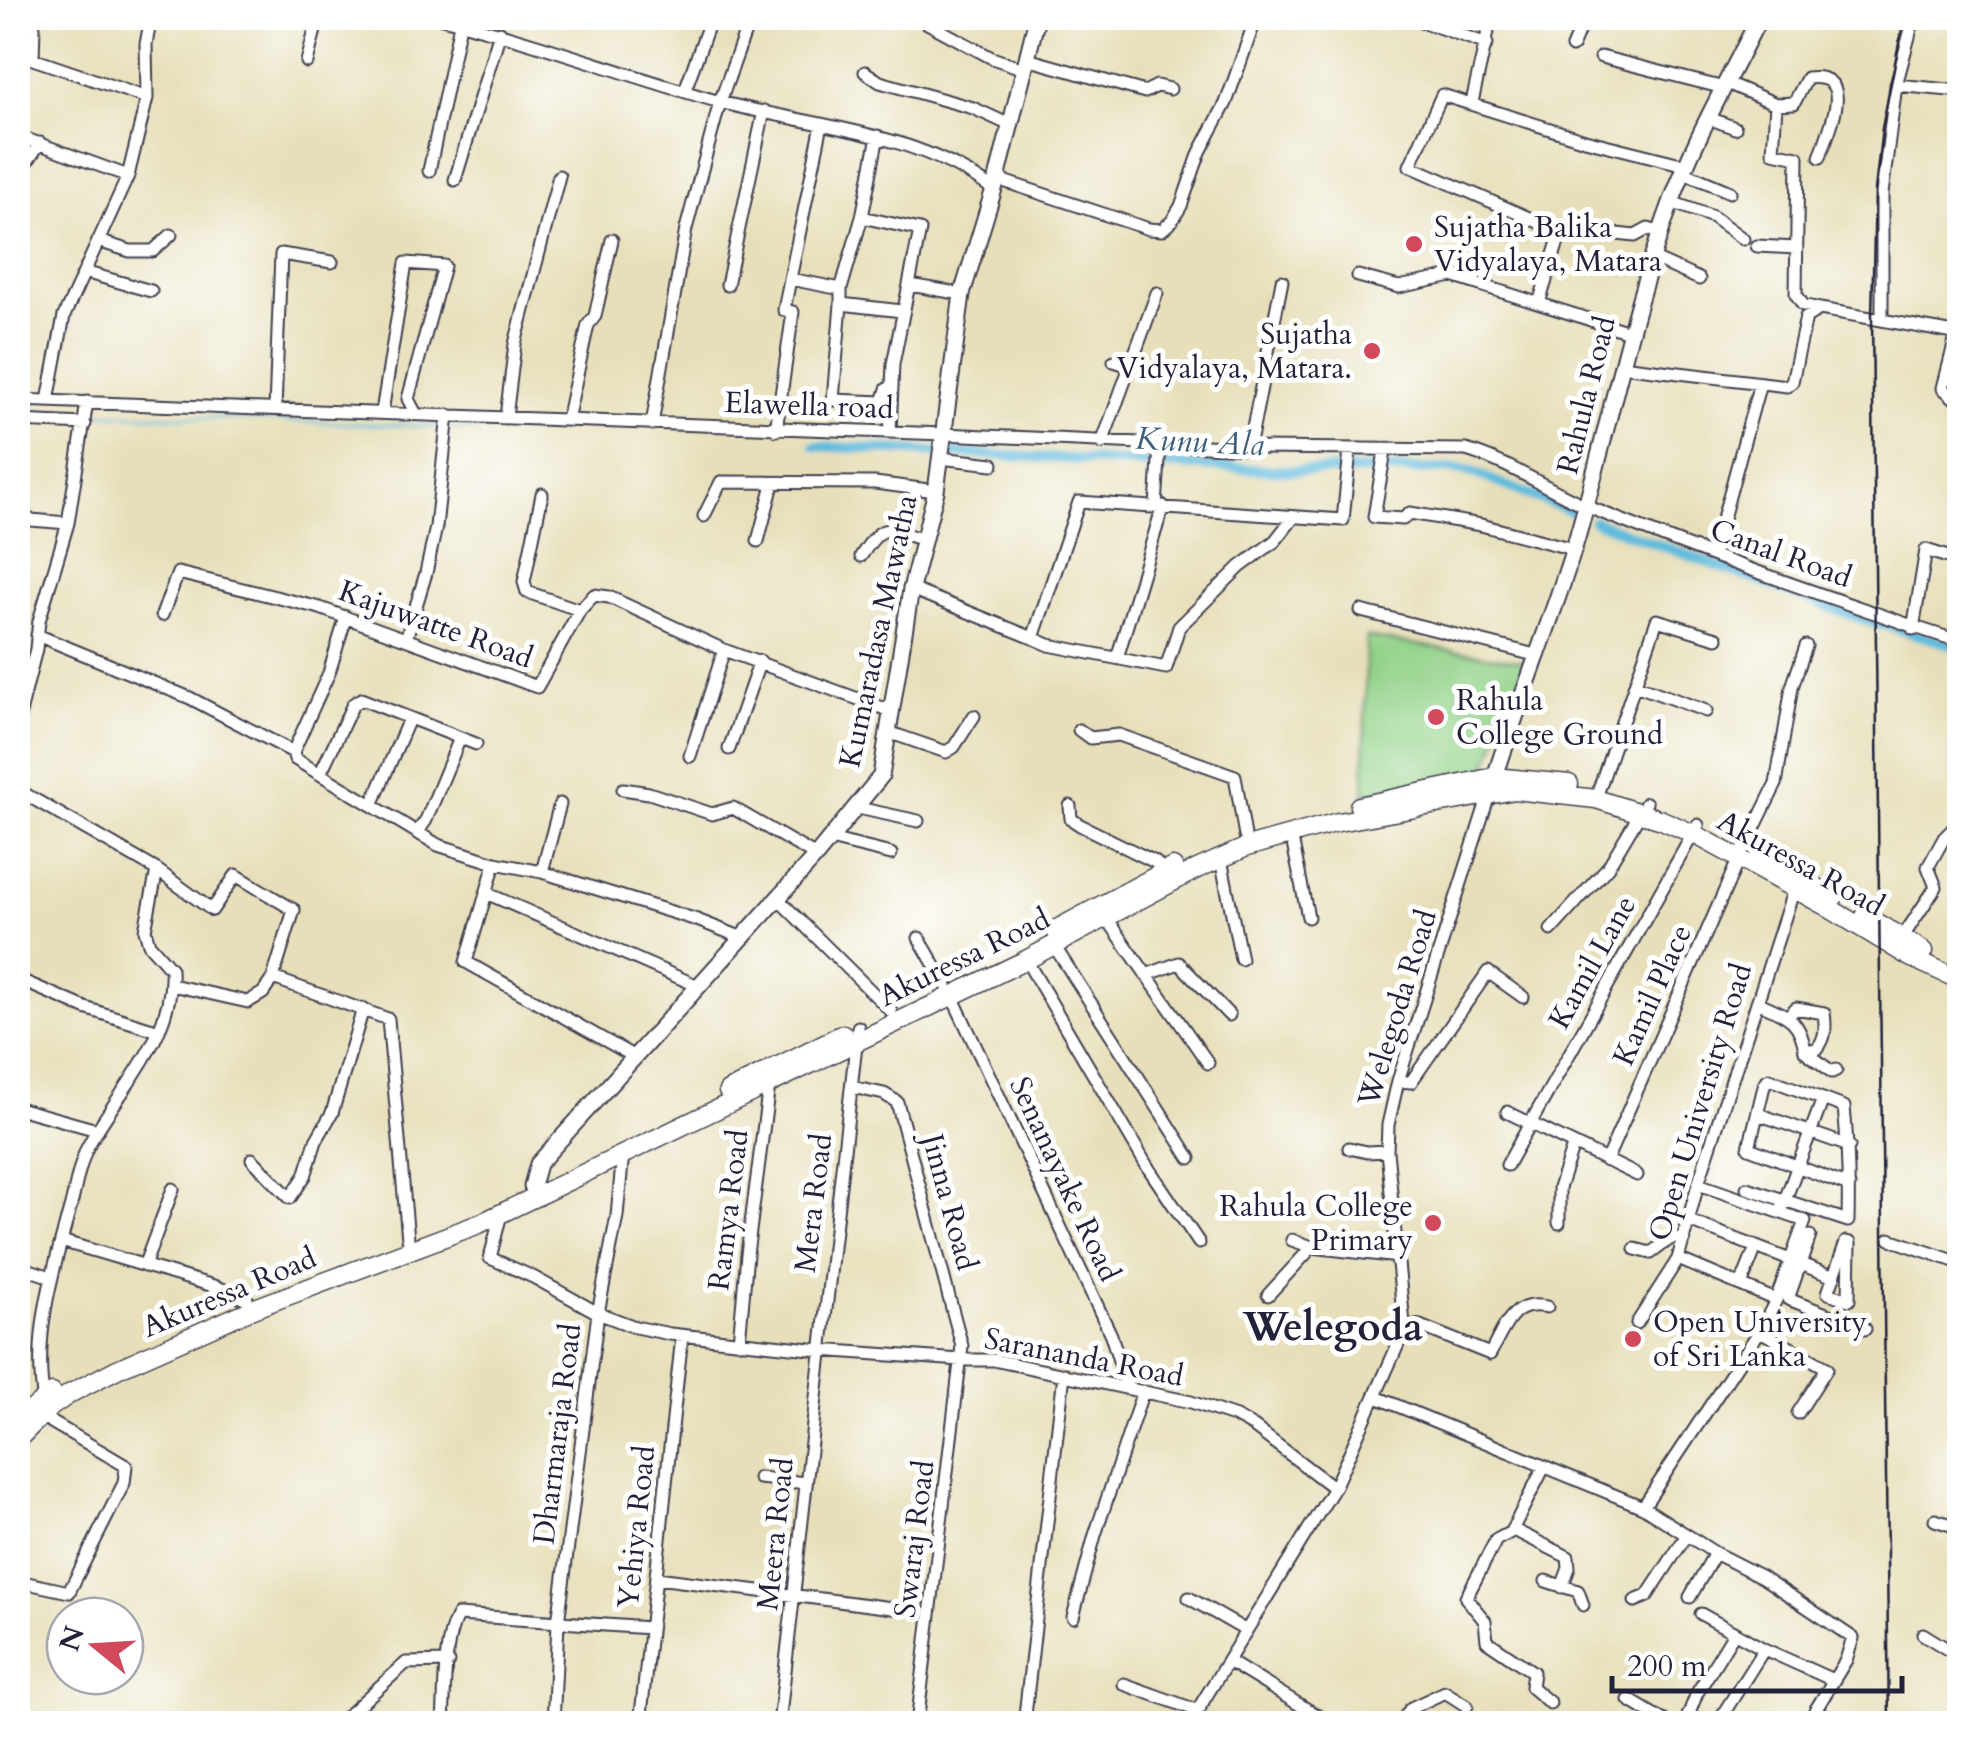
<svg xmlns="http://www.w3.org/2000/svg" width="1977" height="1741" viewBox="0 0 1977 1741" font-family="Cardo,serif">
<rect width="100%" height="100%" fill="#fff"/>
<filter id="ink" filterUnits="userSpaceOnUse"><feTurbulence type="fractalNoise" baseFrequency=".01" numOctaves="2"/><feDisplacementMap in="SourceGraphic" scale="20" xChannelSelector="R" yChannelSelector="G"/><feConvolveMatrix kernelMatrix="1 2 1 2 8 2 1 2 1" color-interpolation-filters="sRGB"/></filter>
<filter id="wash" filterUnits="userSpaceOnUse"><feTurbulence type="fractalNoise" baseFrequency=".0048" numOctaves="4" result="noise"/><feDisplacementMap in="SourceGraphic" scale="40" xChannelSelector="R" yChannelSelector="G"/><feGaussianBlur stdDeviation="2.25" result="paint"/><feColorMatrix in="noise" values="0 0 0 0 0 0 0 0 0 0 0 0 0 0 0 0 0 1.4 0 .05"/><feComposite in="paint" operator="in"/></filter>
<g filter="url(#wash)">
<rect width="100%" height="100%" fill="#e7dfba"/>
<path fill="#91d187" stroke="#5a7a61" stroke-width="2.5" d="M1366,637L1527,662L1485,772L1364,794Z"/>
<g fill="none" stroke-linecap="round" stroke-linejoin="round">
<path stroke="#60bbdd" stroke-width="2.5" d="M18,411L78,412
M91,413L438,427
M451,428L482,429"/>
<path stroke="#60bbdd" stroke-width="10" d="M815,446L1294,471L1464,469L1575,513
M1594,521L1860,618L1960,647"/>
</g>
</g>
<g filter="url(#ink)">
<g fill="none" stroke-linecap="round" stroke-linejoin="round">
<defs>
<path id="minor" d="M442,18C536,41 627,76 720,102C814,127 913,130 994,190
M918,18L992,58L1024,69
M1412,18L1487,44
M18,26L34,27L33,59L147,98
M1572,47L1584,18
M1601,57L1724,88
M1027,59L1145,92L1157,86L1170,89
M307,62L318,18
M865,72L880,82L973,108L1010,125
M1727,83L1776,104L1773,152L1798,157L1796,294L1803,305L1820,309
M1896,85L1960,91
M685,90L711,18
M1472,102L1491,18
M1776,104L1794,103L1807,78C1858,72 1829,129 1820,157
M1709,118L1735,128
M822,124L790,279L841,289
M18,136L128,176
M878,136L862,217L841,289V304L902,311
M429,171L461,19
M1683,172L1730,192
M18,175L40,143
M997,179L1149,229L1162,230L1172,221L1181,206L1200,152L1226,103L1256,18
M455,180L500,32
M1671,202L1713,217L1743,239
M862,217L920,230L893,364L890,432
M1617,234L1635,236L1648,229L1660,232
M98,241L130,251H153L171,235
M1757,246L1797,248
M1652,258L1699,279
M84,272L151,291
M1358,276L1399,287L1452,276L1629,332
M727,285L764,111
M910,285L962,294
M1539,303L1561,232L1410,166L1442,95L1585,140L1685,165
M841,304L833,400L883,402L887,389
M1882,318V194L1896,85L1914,18
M1114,361L1130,366
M1621,366L1787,386L1792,382L1806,317L1820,309L1960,334
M1954,398L1943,388L1957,333
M18,400L944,434L1249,448L1466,450C1511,463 1548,490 1591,508C1683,546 1778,580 1872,612C1902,622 1929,633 1960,641
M48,401L64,316L128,176L147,98L146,44L151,18
M275,409L281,254L332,262
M382,412L406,263L444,266L408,399L416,414
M506,417L515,344L559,176
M567,420L588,325L595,316L612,240
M18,421L85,424
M652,424L686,229L720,102L750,18
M776,430L793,312L784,310L790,279
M1102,443L1157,293
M1249,448L1282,281
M1385,451L1374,517L1403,519L1410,513L1481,525L1573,549
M940,458L993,464
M542,494L524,582L527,592L580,610
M1156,506L1160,445
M704,516L721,482L875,483L936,491
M1294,517L1275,541L1240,567L1179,627L1166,668L1049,645L1033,638L1079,502L1343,520L1350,451
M18,519L68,523L87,402
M758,541L773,484
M1713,555L1760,383
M861,556C884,520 886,529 924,540
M911,589L1033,638
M1361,611L1539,656
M162,615L178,573L320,608L537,687L580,610L594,595L609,597L724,650L891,711
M346,617L329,673L293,752L295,759L438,845L495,863L542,872L697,920L743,938
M1913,629L1926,550L1960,561
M37,635L190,698L293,752
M406,639L426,573L436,527L448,415
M1117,658L1163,506
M1635,685L1706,711
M18,721L36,649L39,621L68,523
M1079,730L1090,738L1119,735L1235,776L1245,836
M888,732L946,752L954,747L974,716
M729,749L760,661
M690,756L724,650
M320,774L353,704L361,699L476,744
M623,789L649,793L712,814L733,808L816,856
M1599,789L1657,620L1717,638
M18,790L157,870L212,910L236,875L294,910L273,978
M372,805L409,719
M1070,806L1071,819L1080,825L1155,862L1165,871
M858,808L918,821
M417,833L426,820L460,738
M1291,834L1308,917
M830,839L891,854
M1221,859L1241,959
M495,863L466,962L633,1056
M542,872L560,804
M486,893L698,986
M778,899L891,1011
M1106,917L1208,1063
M1551,930L1608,867L1646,803
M919,938L946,985
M1900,941L1936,887L1928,867L1944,838L1960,822
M1053,944L1190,1158
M1026,960L1147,1166L1199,1243
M1146,975L1179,963L1229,1015
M18,979L85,1008L159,1031
M172,985L248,1002L263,993L273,978L388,1019L408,1239
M952,996L1111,1335L1127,1386
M1757,1002C1785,1015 1800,1017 1805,1051L1832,1072L1836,1070
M1788,1016L1796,1008L1824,1013C1826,1027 1826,1038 1817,1049L1805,1051
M1398,1081L1411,1082L1488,972L1523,997
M852,1087L884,1094L897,1102L962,1346L917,1724
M18,1108L97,1130
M1507,1112L1637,1175
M1758,1114L1849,1146
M1349,1148L1367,1152L1387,1151
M252,1159L290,1198L305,1176L316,1141L332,1113L363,1009
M1606,1161L1736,865L1776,784L1792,687L1806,646
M1507,1165L1698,825
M1698,1184L1805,1221L1776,1300
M1747,1188L1848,1221C1849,1183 1848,1146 1844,1107L1769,1079L1765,1082L1749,1148L1849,1186
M1782,1208L1823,1099
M501,1214L490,1258L533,1277L598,1313L635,1327L670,1334L820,1350L961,1360H994L1191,1402L1236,1417L1254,1427L1334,1488
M1689,1221L1834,1277
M1559,1223V1188L1573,1146
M1810,1236L1788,1299L1865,1329
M1890,1239L1960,1263
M1292,1240L1312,1247L1399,1257
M61,1241L217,1287L247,1299
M1846,1242L1850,1243L1849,1300L1828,1293Z
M1635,1249L1651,1253L1671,1238L1684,1239
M18,1266L51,1277
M144,1266L173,1189
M1741,1285L1756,1247
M1268,1295L1312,1247
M1637,1323L1678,1259L1698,1184L1794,889
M1404,1324L1420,1326L1490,1354C1505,1327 1512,1299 1547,1307
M1760,1331L1827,1368L1798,1413
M739,1342L747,1254L769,1085
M1376,1397L1643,1507L1715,1553L1762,1577L1853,1638L1846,1660L1807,1724
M44,1401C32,1336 54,1267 71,1205C76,1186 79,1164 88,1146C118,1090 175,1037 171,969L149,944L145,930L157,870
M1543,1469L1511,1532L1496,1540L1466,1598L1485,1621L1487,1641L1533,1672L1531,1687L1550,1703
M759,1478L806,1483
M1643,1507L1763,1326L1776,1300L1678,1259
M1935,1520L1960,1528
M1512,1529L1568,1557L1569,1568L1562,1587
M657,1578L900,1609
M18,1581L69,1592L124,1483L126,1466L41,1416
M1546,1581L1578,1591L1583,1605
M1690,1597L1715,1553
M1189,1598L1245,1630
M1635,1601L1647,1596L1687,1535
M1701,1614L1764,1649L1833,1680
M1073,1617L1095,1535L1143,1391
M1923,1634L1960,1657
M18,1658L21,1724
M1228,1661L1331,1724
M1124,1684L1196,1710
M1629,1700L1669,1724
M21,1711L43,1724
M1723,1714L1764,1649
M1688,1716L1697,1693L1734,1633
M338,1724L406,1663L448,1662
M443,1724C445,1695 443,1638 458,1615L650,1628
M553,1724L558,1623L598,1313L617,1216L623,1153
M640,1724L682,1336
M779,1724L858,1027
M1024,1724L1064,1374
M1189,1724L1334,1488L1400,1340L1404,1324L1387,1151L1388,1125L1398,1081L1489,795
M1400,1724L1411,1708L1445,1692L1467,1706"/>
<path id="major" d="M1492,786C1517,706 1549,628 1574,548C1608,434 1629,316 1671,203C1694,139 1729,79 1759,18
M539,1197L532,1186L538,1164L816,856L881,776L911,589L936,491L962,294L997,179L1037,18"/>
<path id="highway" d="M1359,806L1494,777L1569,784
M1760,857L1834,897
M1865,916L1924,951
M1055,930L1173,867
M728,1091L843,1034
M18,1421L52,1393
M18,1439L48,1409L71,1393L117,1369L255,1308L479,1224L1026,960L1197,869L1247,847L1338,822L1515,790L1596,799L1662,820L1698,836L1824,905L1910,957L1960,980"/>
</defs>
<use href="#minor" stroke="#403e4e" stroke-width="15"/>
<use href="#major" stroke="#403e4e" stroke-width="19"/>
<use href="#highway" stroke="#403e4e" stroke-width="21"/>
<use href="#minor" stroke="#fff" stroke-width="11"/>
<use href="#major" stroke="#fff" stroke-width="15"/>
<use href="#highway" stroke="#fff" stroke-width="18"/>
<path stroke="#22223b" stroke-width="2.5" d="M1889,1724L1872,316L1875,190L1882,128L1904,18"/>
</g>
</g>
<g fill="#d1495b" stroke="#fff" stroke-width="4">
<circle cx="1414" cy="244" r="10"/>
<circle cx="1372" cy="351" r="10"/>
<circle cx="1436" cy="717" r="10"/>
<circle cx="1433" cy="1223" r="10"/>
<circle cx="1633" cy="1339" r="10"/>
</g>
<g text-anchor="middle" stroke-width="10" stroke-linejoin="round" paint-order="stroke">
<g font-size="30" fill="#22223b" stroke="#fff" text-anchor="start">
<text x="1434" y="237">Sujatha Balika<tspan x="1434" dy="34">Vidyalaya, Matara</tspan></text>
<text x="1352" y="344" text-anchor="end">Sujatha<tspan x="1352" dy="34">Vidyalaya, Matara.</tspan></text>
<text x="1456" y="710">Rahula<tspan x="1456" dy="34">College Ground</tspan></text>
<text x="1413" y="1216" text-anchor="end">Rahula College<tspan x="1413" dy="34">Primary</tspan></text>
<text x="1653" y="1332">Open University<tspan x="1653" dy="34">of Sri Lanka</tspan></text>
</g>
<g font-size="30" fill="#22223b" stroke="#fff">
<text transform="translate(1586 395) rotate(-76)" y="10">Rahula Road</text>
<text transform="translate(809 405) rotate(2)" y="10">Elawella road</text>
<text transform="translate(1781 553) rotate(20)" y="10">Canal Road</text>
<text transform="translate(436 624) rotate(20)" y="10">Kajuwatte Road</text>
<text transform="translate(878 631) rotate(-78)" y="10">Kumaradasa Mawatha</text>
<text transform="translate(1801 863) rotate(29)" y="10">Akuressa Road</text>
<text transform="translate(964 957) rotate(-26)" y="10">Akuressa Road</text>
<text transform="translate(1592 962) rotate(-61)" y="10">Kamil Lane</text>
<text transform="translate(1652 995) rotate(-66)" y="10">Kamil Place</text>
<text transform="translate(1397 1008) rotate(-73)" y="10">Welegoda Road</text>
<text transform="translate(1700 1102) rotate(-73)" y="10">Open University Road</text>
<text transform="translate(1065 1179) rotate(65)" y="10">Senanayake Road</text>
<text transform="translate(950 1202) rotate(75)" y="10">Jinna Road</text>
<text transform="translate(813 1203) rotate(-83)" y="10">Mera Road</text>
<text transform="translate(728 1210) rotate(-83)" y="10">Ramya Road</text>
<text transform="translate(229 1292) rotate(-23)" y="10">Akuressa Road</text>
<text transform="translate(1084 1357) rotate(11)" y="10">Sarananda Road</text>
<text transform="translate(557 1434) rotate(-83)" y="10">Dharmaraja Road</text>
<text transform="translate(636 1527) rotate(-84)" y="10">Yehiya Road</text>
<text transform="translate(775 1534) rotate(-84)" y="10">Meera Road</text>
<text transform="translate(914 1539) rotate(-83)" y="10">Swaraj Road</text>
</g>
<g font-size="32" font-style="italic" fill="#3b5f7c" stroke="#fff">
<text transform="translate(1200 441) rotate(3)" y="11">Kunu Ala</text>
</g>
<g font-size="40" font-weight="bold" fill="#22223b" stroke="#fff">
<text x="1333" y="1340">Welegoda</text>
</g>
</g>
<rect width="1977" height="1741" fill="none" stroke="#fff" stroke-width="60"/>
<g transform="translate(95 1646) rotate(288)"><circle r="48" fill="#ffffff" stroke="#a7a7b1" stroke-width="2.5"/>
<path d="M0-8L18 38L0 25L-18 38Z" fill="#d1495b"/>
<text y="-15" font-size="28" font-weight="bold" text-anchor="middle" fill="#22223b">N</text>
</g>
<path d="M1612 1676v15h290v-15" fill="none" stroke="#22223b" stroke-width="5"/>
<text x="1627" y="1676" font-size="30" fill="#22223b" stroke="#ffffff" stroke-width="8" paint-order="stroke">200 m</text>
</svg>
